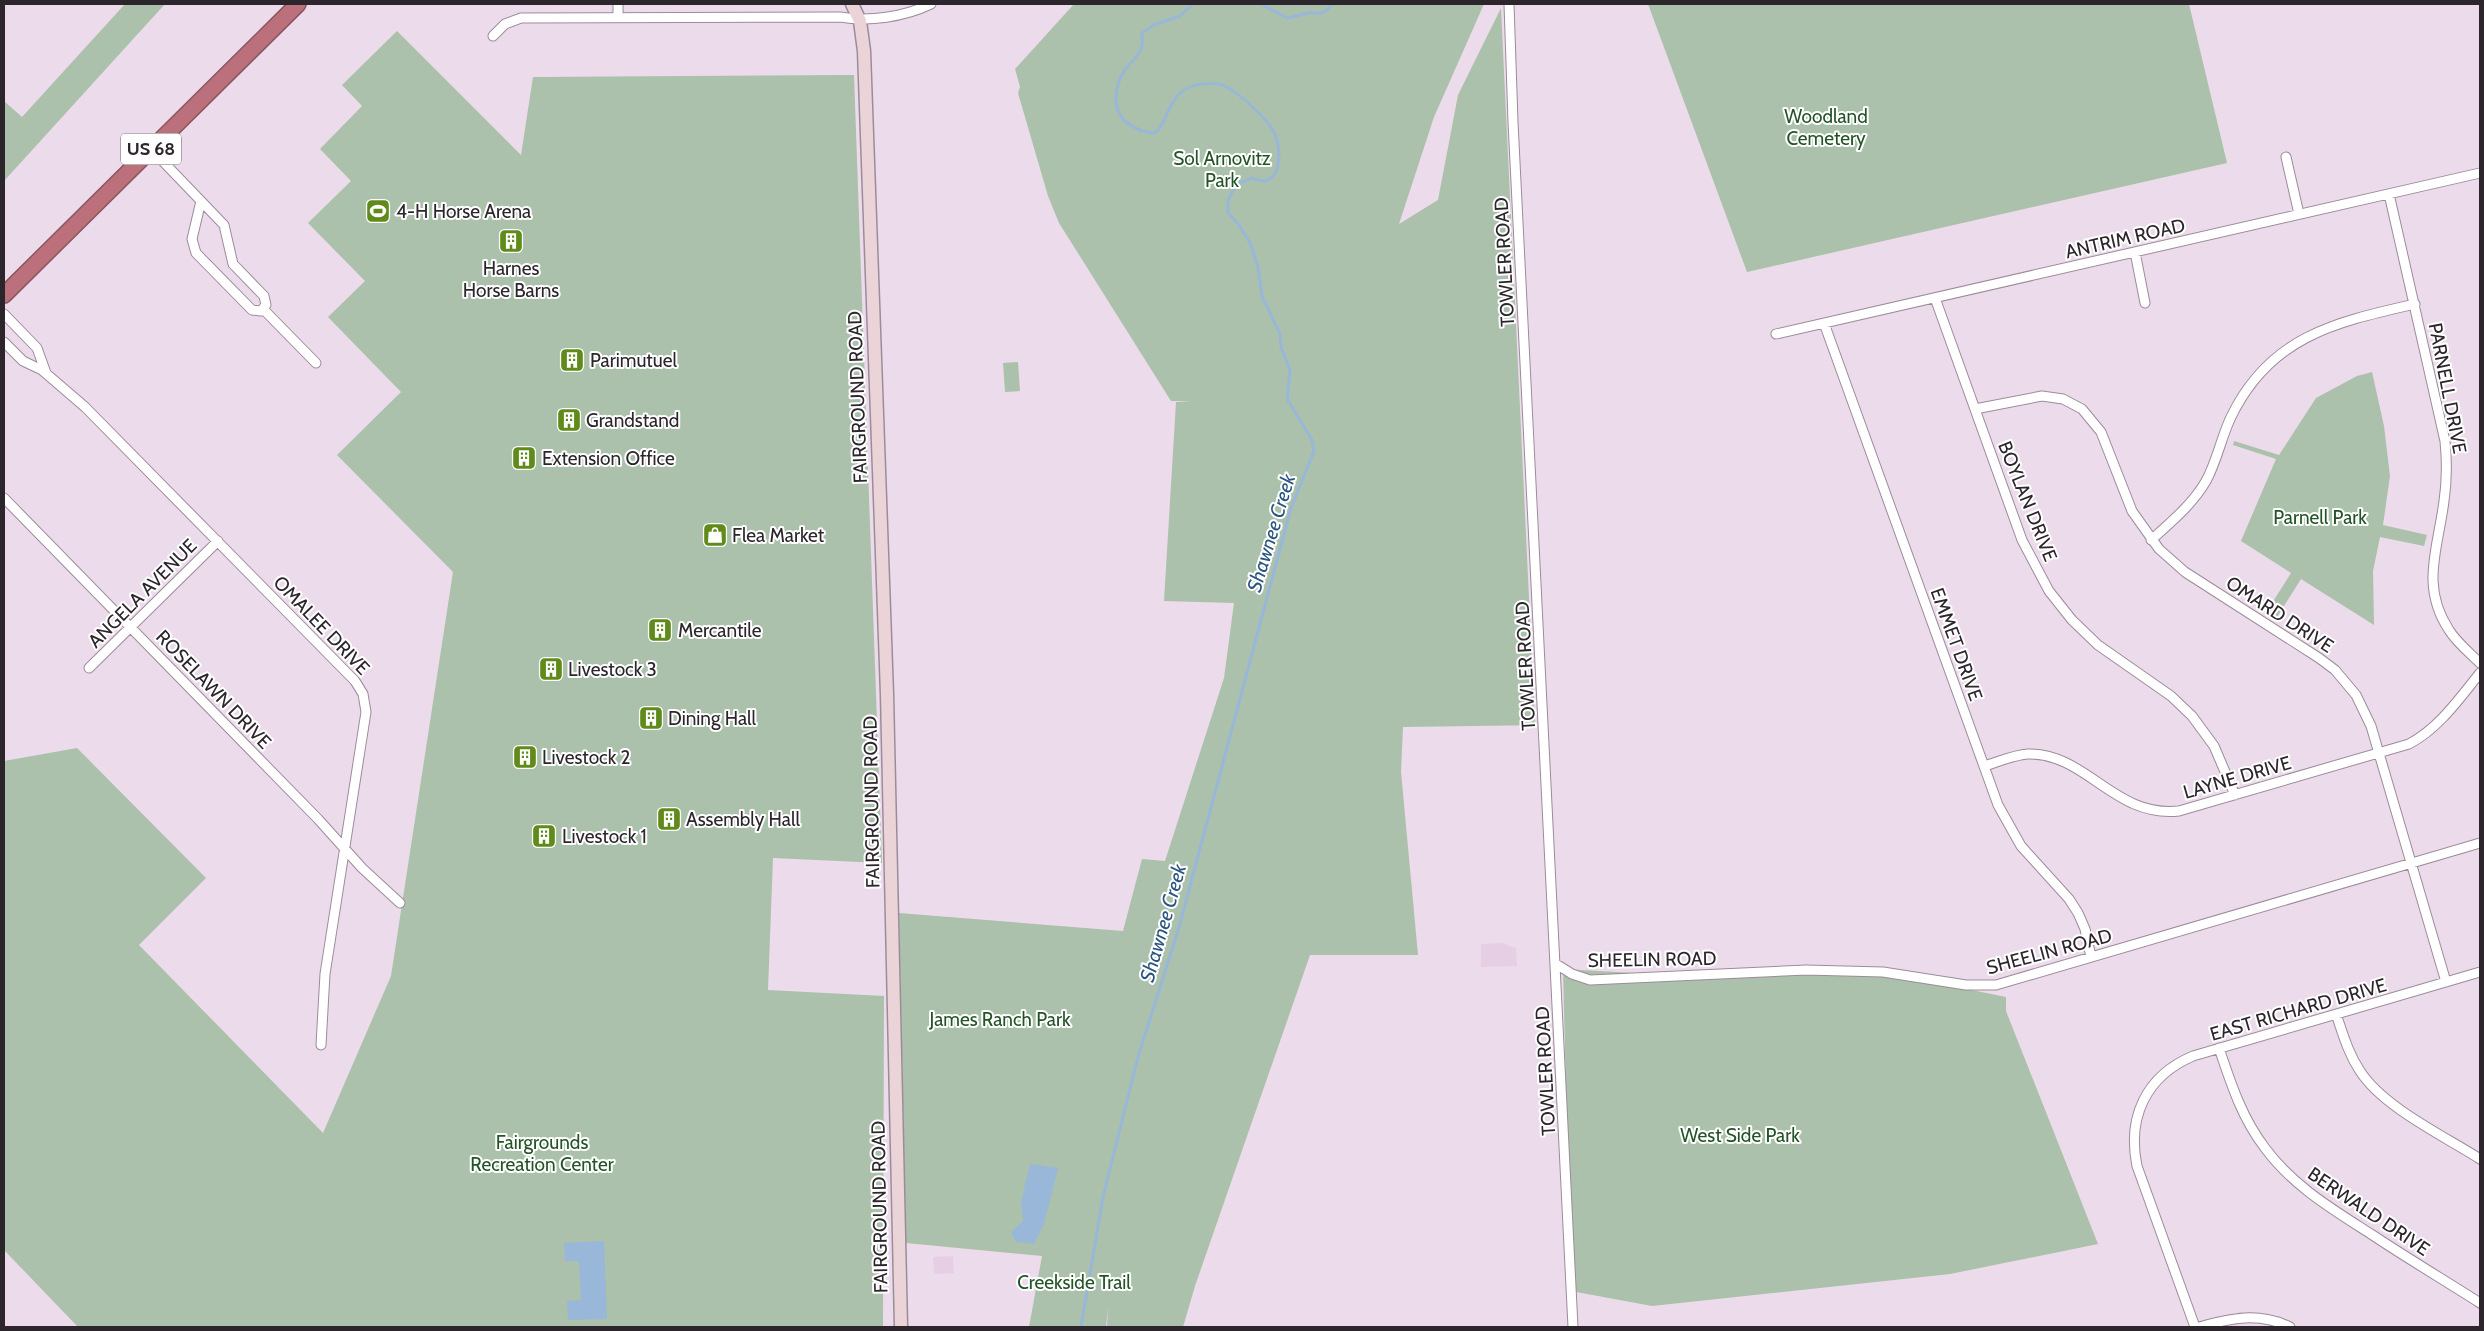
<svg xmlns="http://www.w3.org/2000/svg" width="2484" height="1331" viewBox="0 0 2484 1331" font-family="Cabin,sans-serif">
<rect width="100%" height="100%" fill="#ecdbeb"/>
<path fill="#e6cfe5" d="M1502,943L1516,948L1517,966L1481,967V944Z
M953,1256L954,1273L934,1274L933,1257Z"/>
<path fill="#abc1ab" d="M125,4H165L4,181V101L22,117Z
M1074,4H1484L1434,117L1399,224L1438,200L1458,95L1501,8L1535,725L1403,727L1401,772L1418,955H1310L1195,1286L1183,1327H1107L1108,1307L1106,1327H1029L1042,1256L906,1243L899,913L1123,931L1142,859L1165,861L1224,678L1234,603L1164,601L1176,402L1192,401H1171L1059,223L1048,196L1018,93L1020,87L1015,69Z
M1648,4H2189L2227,163L1747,272Z
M397,31L521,155L533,77L854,75L882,863L773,858L768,990L884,996L883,1327H78L4,1250V761L77,748L206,878L139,945L323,1133L391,976L453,572L337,455L401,392L328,317L365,281L308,223L351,181L320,149L362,106L342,85Z
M1018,362L1020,391L1005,392L1003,363Z
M2372,372L2384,426L2390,476L2383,525L2427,535L2424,546L2380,537L2373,571L2374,625L2301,579L2277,617L2267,611L2291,573L2241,541L2276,459L2233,445L2234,441L2279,455L2316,398L2357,376Z
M1563,969L1689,976L1883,972L2006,997V1011L2098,1244L1950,1274L1652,1306L1571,1291Z"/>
<path fill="#99b7d8" d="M1030,1164L1058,1168L1044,1224L1034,1244L1016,1242L1011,1232L1023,1221L1021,1202Z
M604,1241L607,1319L568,1320L567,1301L581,1300L579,1261H565L564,1243Z"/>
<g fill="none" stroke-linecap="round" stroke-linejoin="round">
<path stroke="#99b7d8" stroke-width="3" d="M1261,4L1287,18L1308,13H1323L1333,4
M1081,1327L1103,1197L1138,1057L1179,927L1291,508L1314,451L1312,440L1287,399L1290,370L1281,347L1280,334L1262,296L1258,267L1250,243L1239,225L1228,213V200L1236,185L1251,178C1255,179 1261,181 1265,181C1282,177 1280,149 1276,137C1272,122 1239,93 1225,86C1216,82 1197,83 1188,88C1167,98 1168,123 1155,133C1145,133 1134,128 1126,122C1111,109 1115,86 1124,71C1129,64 1138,57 1141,49C1143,44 1142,38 1142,33L1154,25L1180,16L1193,4"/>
<defs>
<path id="street" d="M1509,4L1513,122L1573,1327
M618,16V4
M493,36L505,24L521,18L840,17C869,22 904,17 931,4
M151,149L201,201L192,239L196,253L252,310L261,311L266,305L264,296L233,264L224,225L201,201
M2286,157L2299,214
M2389,194L2445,441C2447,461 2447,481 2444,501C2438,549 2420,586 2449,630C2457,643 2470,653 2480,663
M2135,252L2145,303
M1935,298L2022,540L2049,591L2072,620L2098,645L2171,696L2192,716L2214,746L2235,795
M263,309L316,363
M4,314L37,348L46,373
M1824,323L1998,805L2021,846L2069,899L2078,913L2085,929L2091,957
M1776,334L2480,173
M4,342L23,361L42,370L85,407L355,681L363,694L366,712L325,974L321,1045
M1975,409L2042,396L2063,399L2082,409L2101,432L2132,511L2159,549L2185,572L2319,658L2335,670L2356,695L2371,726L2446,982
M4,498L318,819L362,868L400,903
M2151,540C2171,522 2192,505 2206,481C2217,461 2221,438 2231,417C2270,336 2336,322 2415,304
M89,668L218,541
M1984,766C1998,762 2013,755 2028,754C2087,753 2114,818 2179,811L2409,744C2439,728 2459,699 2480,673
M1556,964L1572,974L1590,980L1806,970L1883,972L1966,985H1996L2480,843
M2336,1014C2343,1034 2348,1053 2360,1071C2383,1107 2444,1136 2480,1159
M2219,1048C2231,1084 2242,1118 2265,1148C2293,1186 2332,1209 2371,1234C2407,1258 2444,1280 2480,1303
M2195,1327L2137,1166C2127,1117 2146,1076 2193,1056L2480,972
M2199,1327C2231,1318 2259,1312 2290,1327"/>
<path id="secondary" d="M852,4L860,21L864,51L887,694L901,1327"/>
<path id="highway" d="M4,295L298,4"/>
</defs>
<use href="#street" stroke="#9c8c9b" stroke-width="11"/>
<use href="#secondary" stroke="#9c8c9b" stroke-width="15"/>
<use href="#highway" stroke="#8a565f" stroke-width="18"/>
<use href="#street" stroke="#fff" stroke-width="9"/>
<use href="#secondary" stroke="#ebd4d7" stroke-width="12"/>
<use href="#highway" stroke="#bc707b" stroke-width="15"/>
</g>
<defs>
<symbol id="stadium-square" viewBox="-11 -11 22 22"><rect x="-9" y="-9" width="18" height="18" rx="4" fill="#608b1a" stroke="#fff"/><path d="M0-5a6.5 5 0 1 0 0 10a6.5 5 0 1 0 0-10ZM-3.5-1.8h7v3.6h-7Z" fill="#fff"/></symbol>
<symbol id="building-square" viewBox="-11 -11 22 22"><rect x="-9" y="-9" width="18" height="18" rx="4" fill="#608b1a" stroke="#fff"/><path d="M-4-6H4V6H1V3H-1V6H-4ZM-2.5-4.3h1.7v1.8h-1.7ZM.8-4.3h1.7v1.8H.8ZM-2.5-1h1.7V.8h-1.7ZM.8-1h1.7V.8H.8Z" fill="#fff"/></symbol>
<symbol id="shop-square" viewBox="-11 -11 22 22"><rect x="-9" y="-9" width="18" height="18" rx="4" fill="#608b1a" stroke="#fff"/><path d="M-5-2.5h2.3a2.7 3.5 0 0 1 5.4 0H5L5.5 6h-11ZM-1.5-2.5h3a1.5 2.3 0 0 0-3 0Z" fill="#fff"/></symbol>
</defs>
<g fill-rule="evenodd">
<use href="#stadium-square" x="364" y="197" width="28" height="28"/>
<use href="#building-square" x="497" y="227" width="28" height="28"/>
<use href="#building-square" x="558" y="346" width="28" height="28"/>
<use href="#building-square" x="555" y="406" width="28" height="28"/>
<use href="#building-square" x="510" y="444" width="28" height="28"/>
<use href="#shop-square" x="701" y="521" width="28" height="28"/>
<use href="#building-square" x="646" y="616" width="28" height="28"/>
<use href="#building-square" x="537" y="655" width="28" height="28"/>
<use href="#building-square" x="637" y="704" width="28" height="28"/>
<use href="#building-square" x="511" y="743" width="28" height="28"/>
<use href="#building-square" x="655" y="805" width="28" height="28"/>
<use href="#building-square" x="530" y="822" width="28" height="28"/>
</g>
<g text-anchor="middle" stroke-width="4" stroke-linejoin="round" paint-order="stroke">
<rect fill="#fff" stroke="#6b676b" stroke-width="1" x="121" y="133.5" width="60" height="31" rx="4"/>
<g font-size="18" font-weight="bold" fill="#2c262c">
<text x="151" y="155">US 68</text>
</g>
<g font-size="19" fill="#245328" stroke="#fff">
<text x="1826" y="123">Woodland<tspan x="1826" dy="22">Cemetery</tspan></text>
<text x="1222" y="165">Sol Arnovitz<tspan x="1222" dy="22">Park</tspan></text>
<text x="2320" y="524">Parnell Park</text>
<text x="1000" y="1026">James Ranch Park</text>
<text x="1740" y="1142">West Side Park</text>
<text x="542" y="1149">Fairgrounds<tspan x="542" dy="22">Recreation Center</tspan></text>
<text x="1074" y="1289">Creekside Trail</text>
</g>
<g font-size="19" fill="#2c262c" stroke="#fff" text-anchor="start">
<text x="396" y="218">4-H Horse Arena</text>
<text x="511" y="275" text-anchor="middle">Harnes<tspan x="511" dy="22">Horse Barns</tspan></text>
<text x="590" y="367">Parimutuel</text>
<text x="586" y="427">Grandstand</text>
<text x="542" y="465">Extension Office</text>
<text x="732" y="542">Flea Market</text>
<text x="678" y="637">Mercantile</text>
<text x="568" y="676">Livestock 3</text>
<text x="668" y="725">Dining Hall</text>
<text x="542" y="764">Livestock 2</text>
<text x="686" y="826">Assembly Hall</text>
<text x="562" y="843">Livestock 1</text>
</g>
<g font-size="19" fill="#2c262c" stroke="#fff">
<text transform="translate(2125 238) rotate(-13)" y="7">ANTRIM ROAD</text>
<text transform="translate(1504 262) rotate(-93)" y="7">TOWLER ROAD</text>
<text transform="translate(2448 388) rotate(79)" y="7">PARNELL DRIVE</text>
<text transform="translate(857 397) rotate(-92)" y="7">FAIRGROUND ROAD</text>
<text transform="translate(2028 501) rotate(68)" y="7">BOYLAN DRIVE</text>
<text transform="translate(142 593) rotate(-45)" y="7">ANGELA AVENUE</text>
<text transform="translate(2280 614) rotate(33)" y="7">OMARD DRIVE</text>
<text transform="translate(322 625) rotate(46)" y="7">OMALEE DRIVE</text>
<text transform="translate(1957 644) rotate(70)" y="7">EMMET DRIVE</text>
<text transform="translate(1525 666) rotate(-93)" y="7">TOWLER ROAD</text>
<text transform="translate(214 689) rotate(46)" y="7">ROSELAWN DRIVE</text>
<text transform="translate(2237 777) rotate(-16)" y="7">LAYNE DRIVE</text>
<text transform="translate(871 802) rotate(-91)" y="7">FAIRGROUND ROAD</text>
<text transform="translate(2049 951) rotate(-15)" y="7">SHEELIN ROAD</text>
<text transform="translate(1652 959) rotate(-1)" y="7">SHEELIN ROAD</text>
<text transform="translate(2298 1009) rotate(-16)" y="7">EAST RICHARD DRIVE</text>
<text transform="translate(1545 1071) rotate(-93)" y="7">TOWLER ROAD</text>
<text transform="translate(879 1207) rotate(-91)" y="7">FAIRGROUND ROAD</text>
<text transform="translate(2369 1211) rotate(34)" y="7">BERWALD DRIVE</text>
</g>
<g font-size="20" font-style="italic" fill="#2a5581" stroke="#fff">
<text transform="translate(1271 533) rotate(-73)" y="7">Shawnee Creek</text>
<text transform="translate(1163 923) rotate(-74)" y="7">Shawnee Creek</text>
</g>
</g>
<rect width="2484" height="1331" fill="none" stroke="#2c262c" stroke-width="10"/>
</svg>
